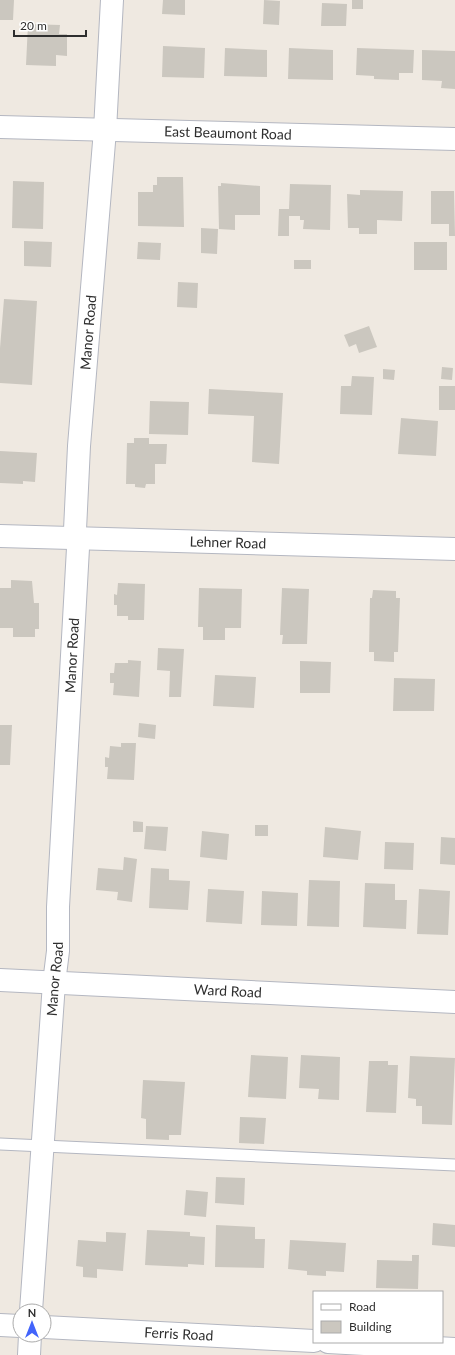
<svg xmlns="http://www.w3.org/2000/svg" width="455" height="1355" viewBox="0 0 455 1355" font-family="Lato,sans-serif">
<rect width="100%" height="100%" fill="#efe9e1"/>
<path fill="#cbc7bf" d="M0,0H14L13,20H0Z
M163,0H185V15L162,14Z
M264,0L280,1L279,25L263,24Z
M352,0H363V9H352Z
M322,3L347,4L346,26H321Z
M28,24L60,25L59,34H67V56L56,55V66L26,65Z
M163,46L205,48L204,78L162,77Z
M225,48L267,50V77L224,76Z
M289,48L333,50V80L288,79Z
M357,48L414,50L413,73H399V80L374,79V76L356,75Z
M422,50L455,51V89L441,88L442,81L422,80Z
M157,177H183L184,227L138,226V192H153V185H157Z
M13,181L44,182L43,229L12,228Z
M221,183L260,186V215H235V230L219,229L218,186H221Z
M290,184L331,185L330,230L303,229L304,220H300V216H289V236H278L279,209H289Z
M360,190L403,191L402,221L377,220V234H359V228H348L347,194L360,195Z
M431,191H454L455,236H449V224H431Z
M201,228L218,229L217,254L201,253Z
M24,241L52,242L51,267L24,266Z
M138,242L161,243L160,260L137,259Z
M414,242H447V270H414Z
M294,260H311V269H294Z
M178,282L198,283L197,308L177,307Z
M4,299L37,301L32,385L0,383V348Z
M369,326L377,347L359,353L356,344L349,347L344,335Z
M442,367L453,368L452,380L441,379Z
M383,369L395,370L394,380L383,379Z
M352,376L374,377L372,415L340,414L341,386H351Z
M439,386H455V410H439Z
M209,389L283,393L279,464L252,462L254,416L208,414Z
M150,401L189,402L188,435L149,434Z
M401,418L438,421L436,456L398,454Z
M134,438H149V444H167L166,464H155V484H146L145,488L135,487V484H126L127,443H134Z
M0,451L37,453L35,482L23,481V484L0,483Z
M11,580L32,581L34,603H39V629H35V637H13V628H0V588H11Z
M118,583L145,584L144,620H128V616H117V605H114V594L117,595Z
M199,588L242,589L241,628H225V640H203V627H198Z
M282,588L309,589L307,644H282L283,635H280Z
M373,590L396,591V598H400L398,652H394V662L374,661V652H369L370,598H372Z
M158,648L184,649L181,697H169L170,671L157,670Z
M128,660L141,661L139,697L113,695L114,683H110V673H114L115,663H128Z
M300,661L331,662L330,693H300Z
M215,675L256,677L254,708L213,706Z
M394,678L435,679L434,711H393Z
M139,723L156,725L155,739L138,737Z
M0,725H12L10,765H0Z
M121,743H136L134,780L107,779L108,767H105V757L109,758L110,746L121,747Z
M133,821L143,822V832H133Z
M255,825H268V836H255Z
M146,826L168,827L166,851L144,849Z
M325,827L361,831L358,860L323,857Z
M202,831L229,834L227,860L200,857Z
M441,837L455,838V865L440,864Z
M385,842L414,843L413,870L384,869Z
M124,857L137,859L132,902L117,900L118,892L96,890L98,868L123,870Z
M151,868L169,869V880L190,881L188,910L149,908Z
M309,880L340,881L339,927L307,926Z
M365,883L395,884V900H407L406,929L363,927Z
M208,889L244,891L242,924L206,922Z
M419,889L450,891L448,935L417,934Z
M262,891L298,893L297,926L261,925Z
M251,1055L288,1057L286,1099L248,1097Z
M301,1055L340,1057L339,1100L318,1099L319,1089L299,1088Z
M410,1056L455,1058L452,1125L422,1124V1106H416V1099L408,1098Z
M369,1061H388V1065H398L396,1113L366,1112Z
M143,1080L185,1082L181,1135H169V1140L146,1139V1119L141,1118Z
M240,1117L266,1118L264,1144L239,1143Z
M216,1177L245,1178L244,1205L215,1203Z
M186,1190L208,1192L206,1217L184,1215Z
M433,1223L455,1225V1247L432,1245Z
M216,1225L255,1227V1239H265L264,1268L215,1267Z
M147,1230L190,1232V1236L205,1237L204,1265L188,1264V1267L145,1265Z
M106,1232L126,1233L123,1271L97,1269V1278L83,1277V1267L76,1266L78,1240L106,1242Z
M290,1240L346,1243L344,1272L326,1271V1276L307,1275V1271L288,1269Z
M412,1255H419L418,1289L376,1288L377,1260L412,1261Z"/>
<g fill="none" stroke-linecap="round" stroke-linejoin="round">
<defs>
<path id="lane" d="M0,1144L455,1165"/>
<g id="street">
<path id="s1" d="M0,127L455,139"/>
<path id="s2" d="M0,536L455,549"/>
<path id="s3" d="M0,980L455,1002"/>
<path id="s4" d="M31,1311L54,983L58,951V907L78,548L75,530L79,446L105,130L112,0"/>
<path d="M29,1355L30,1335"/>
</g>
<g id="secondary">
<path d="M0,1325L20,1326"/>
<path id="s5" d="M44,1327L314,1341"/>
<path d="M328,1342L455,1349"/>
</g>
</defs>
<use href="#lane" stroke="#b4b7c1" stroke-width="13"/>
<use href="#street" stroke="#b4b7c1" stroke-width="24"/>
<use href="#secondary" stroke="#b4b7c1" stroke-width="24"/>
<use href="#lane" stroke="#fff" stroke-width="11"/>
<use href="#street" stroke="#fff" stroke-width="22"/>
<use href="#secondary" stroke="#fff" stroke-width="22"/>
</g>
<g text-anchor="middle" stroke-width="4" stroke-linejoin="round" paint-order="stroke">
<g font-size="14" fill="#2e2e2e" stroke="#fff">
<text dy="5" stroke="none"><textPath href="#s1" startOffset="228">East Beaumont Road</textPath></text>
<text dy="5" stroke="none"><textPath href="#s4" startOffset="981">Manor Road</textPath></text>
<text dy="5" stroke="none"><textPath href="#s2" startOffset="228">Lehner Road</textPath></text>
<text dy="5" stroke="none"><textPath href="#s4" startOffset="657">Manor Road</textPath></text>
<text dy="5" stroke="none"><textPath href="#s4" startOffset="333">Manor Road</textPath></text>
<text dy="5" stroke="none"><textPath href="#s3" startOffset="228">Ward Road</textPath></text>
<text dy="5" stroke="none"><textPath href="#s5" startOffset="135">Ferris Road</textPath></text>
</g>
</g>
<rect x="313" y="1291" width="130" height="52" fill="#ffffff" stroke="#ababab"/>
<rect x="321" y="1304" width="20" height="6" fill="#ffffff" stroke="#ababab"/>
<text x="349" y="1311" font-size="12" fill="#2e2e2e">Road</text>
<rect x="321" y="1321" width="20" height="12" fill="#cbc7bf" stroke="#ababab"/>
<text x="349" y="1331" font-size="12" fill="#2e2e2e">Building</text>
<g transform="translate(32 1323)"><circle r="19" fill="#ffffff" stroke="#ababab"/>
<path d="M0-3L7 15L0 10L-7 15Z" fill="#4264fb"/>
<text y="-6" font-size="11" font-weight="bold" text-anchor="middle" fill="#2e2e2e">N</text>
</g>
<path d="M14 30v6h72v-6" fill="none" stroke="#2e2e2e" stroke-width="2"/>
<text x="20" y="30" font-size="12" fill="#2e2e2e" stroke="#ffffff" stroke-width="3" paint-order="stroke">20 m</text>
</svg>
